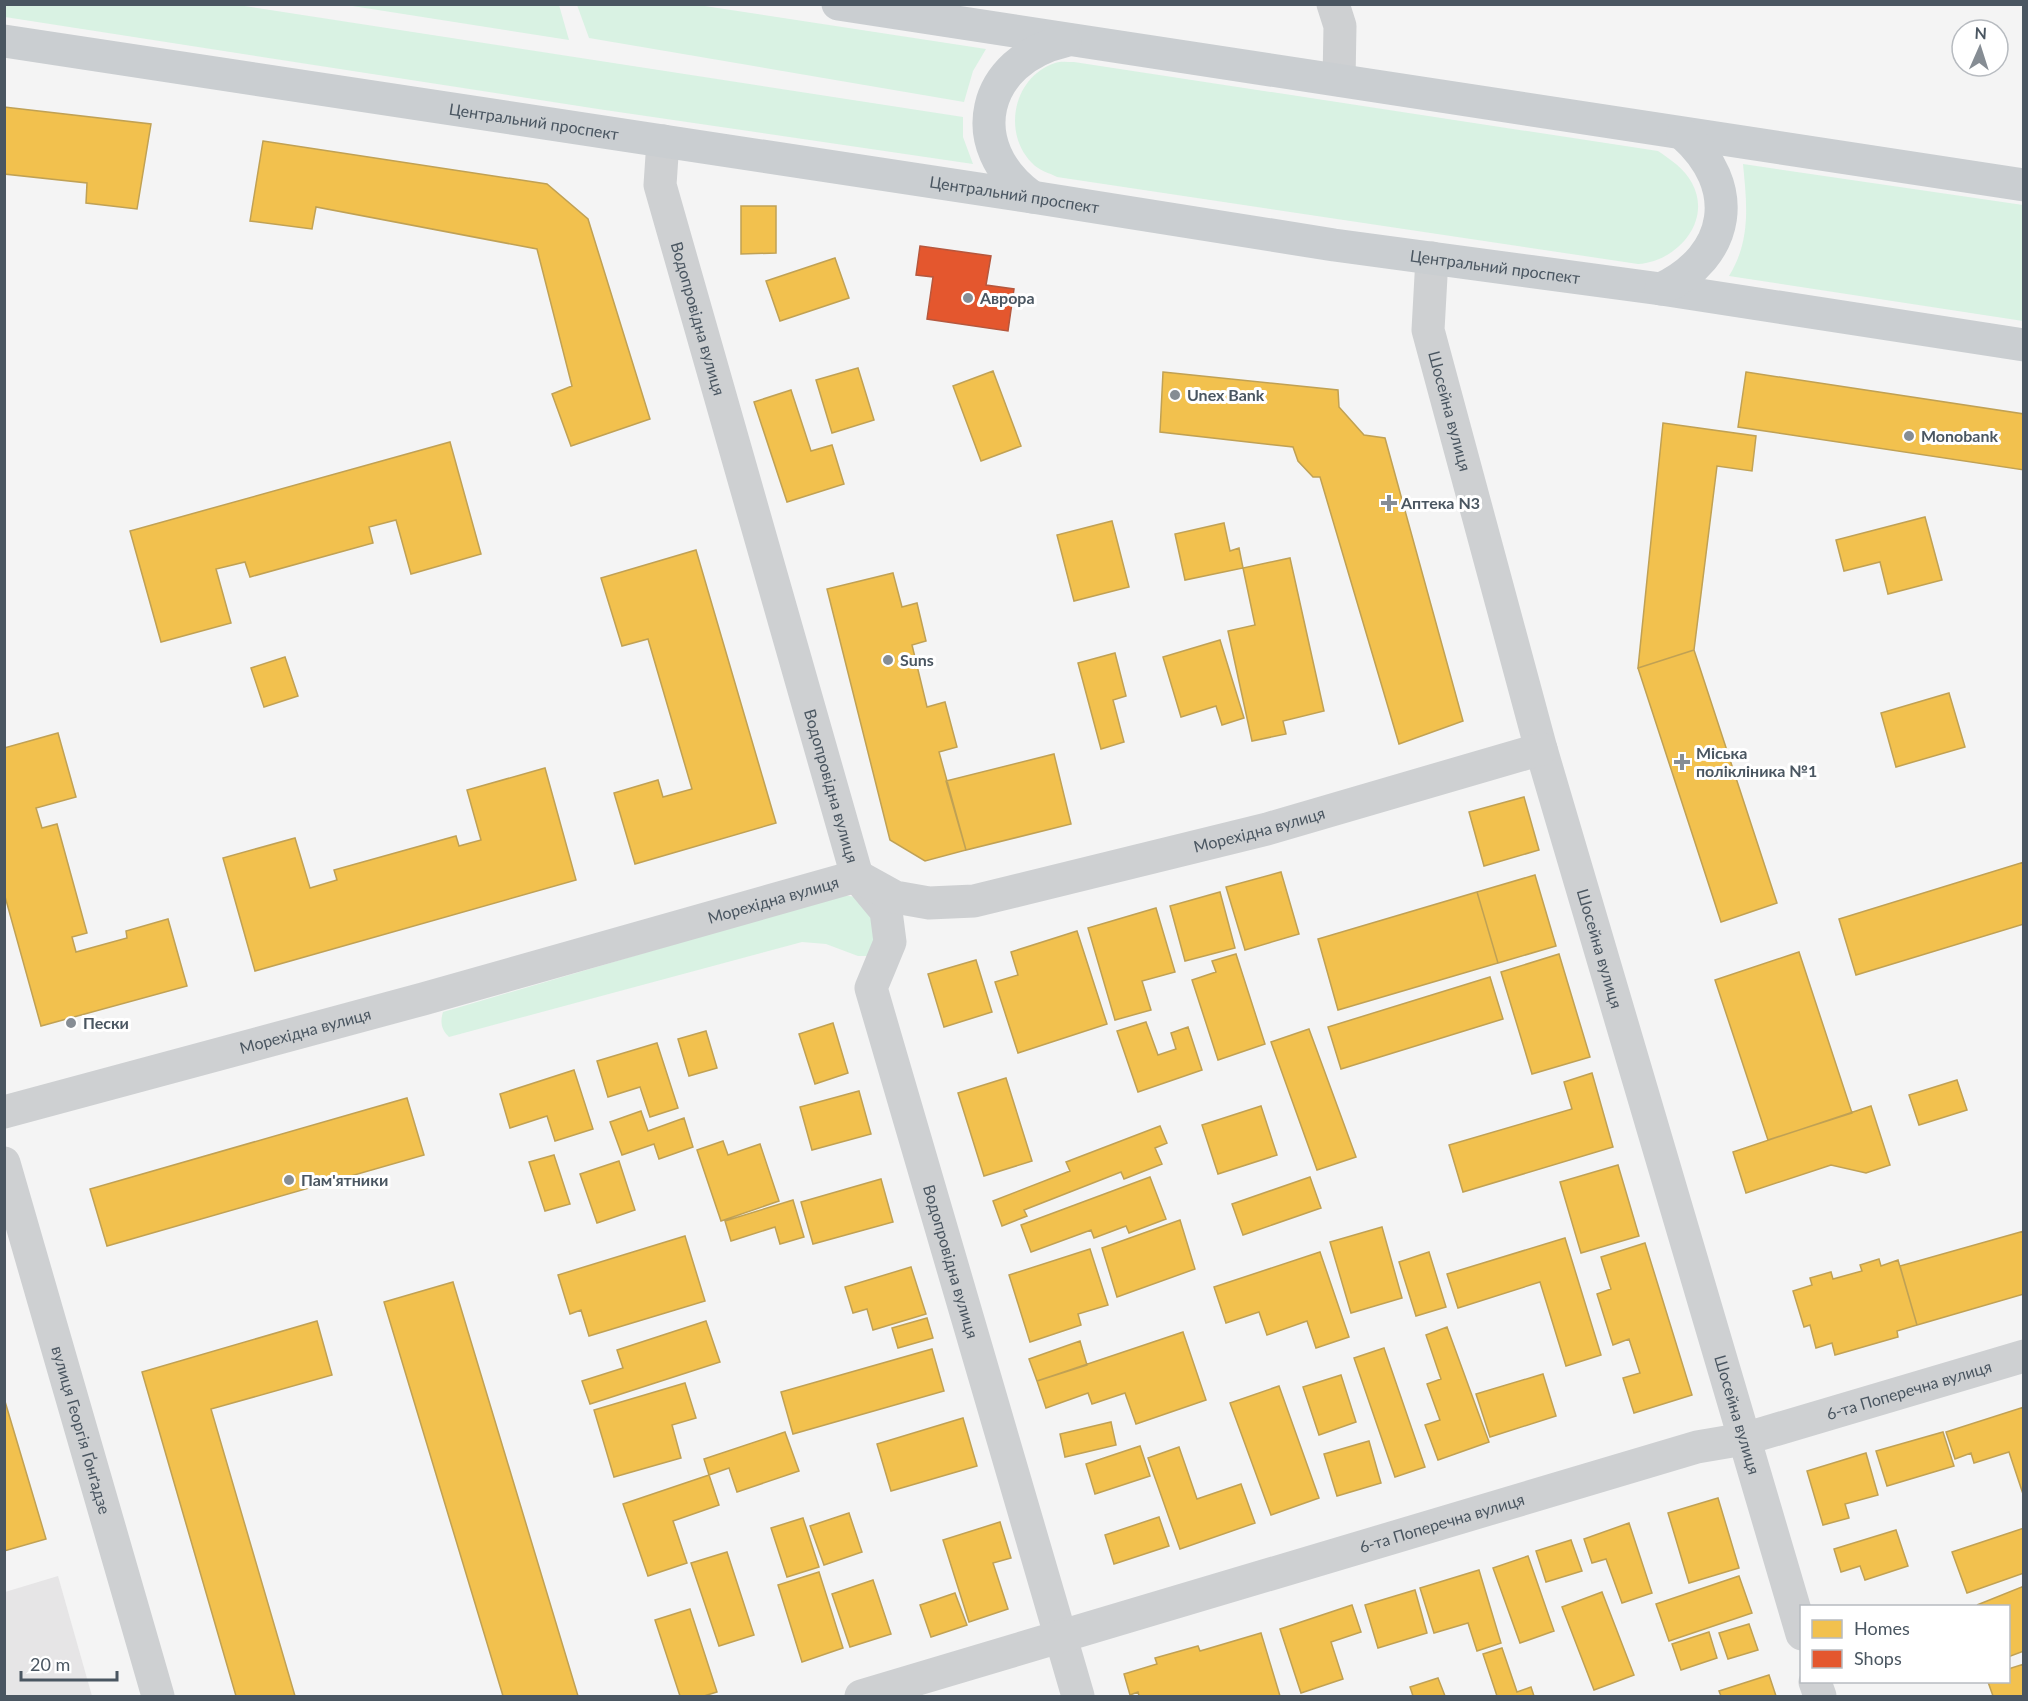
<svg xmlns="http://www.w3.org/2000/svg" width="2028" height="1701" viewBox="0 0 2028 1701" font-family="Lato,sans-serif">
<rect width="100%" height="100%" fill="#f4f4f4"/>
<path fill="#e6e5e6" d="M58,1576L92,1696H5V1592Z"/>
<path fill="#d9f2e3" d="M4,5H238L963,117V137L973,164L598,109L5,17Z
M346,5H559L569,40Z
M577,5H698L986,49L973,71L964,102L589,38Z
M1074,62L1658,151C1671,160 1684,168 1692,183C1713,222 1676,262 1638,264L1057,177C1049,173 1038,170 1032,163C1002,133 1013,77 1055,63C1060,61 1068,62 1074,62Z
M1743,164L2023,205V321L1729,276C1751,240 1747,205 1743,164Z
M842,895L856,897L880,917L873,956H858L826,944L802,942L449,1037C441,1029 440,1022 443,1012Z"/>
<path fill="#f2c14e" stroke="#c0a154" stroke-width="1.5" d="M4,107L151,124L137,209L86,203L87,183L4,174Z
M263,141L547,184L588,219L650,419L571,446L552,394L572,386L537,249L316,207L312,229L250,221Z
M741,206H776V253L741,254Z
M835,258L849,298L780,321L766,281Z
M858,368L874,420L832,433L816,380Z
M993,371L1021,446L981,461L953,386Z
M1163,372L1338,390L1339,407L1364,435L1385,438L1463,721L1399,744L1320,477H1313L1298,461L1293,447L1160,432Z
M1746,372L2024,414V470L1738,427Z
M791,390L811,451L832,445L844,484L787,502L754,402Z
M1663,423L1756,436L1752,471L1717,466L1694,650L1638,668Z
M450,442L481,554L411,574L396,520L369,527L373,543L250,577L245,562L216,569L231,623L161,642L130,531Z
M1925,517L1942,580L1888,594L1880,562L1844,571L1836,540Z
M1112,521L1129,587L1074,601L1057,535Z
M1224,523L1230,551L1239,548L1243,568L1185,580L1175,534Z
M696,550L776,823L635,864L614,793L658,780L663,797L692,789L648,639L622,646L601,578Z
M1290,558L1324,711L1283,721L1286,734L1252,741L1228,631L1255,625L1243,568Z
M893,573L902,607L917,603L926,641L912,645L927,707L945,702L957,747L939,752L966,850L925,861L890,840L827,589Z
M1220,640L1244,718L1222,725L1216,706L1181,717L1163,657Z
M1694,650L1777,903L1721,922L1638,668Z
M1115,653L1126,696L1113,700L1124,742L1101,749L1078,663Z
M285,657L298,696L264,707L251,668Z
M1949,693L1965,747L1896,767L1881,713Z
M58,733L76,797L36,808L42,828L57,824L87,933L72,937L76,952L127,938L126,931L168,919L187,986L41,1026L4,893V748Z
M1054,754L1071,824L966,850L946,781Z
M545,768L576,880L255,971L223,858L295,838L310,888L337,880L334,870L456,836L459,846L481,840L467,790Z
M1524,797L1539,850L1484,866L1469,812Z
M2024,862V924L1856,975L1839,919Z
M1281,872L1299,934L1245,950L1226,887Z
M1535,875L1556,946L1498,963L1477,892Z
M1220,892L1235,948L1185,961L1170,906Z
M1477,892L1498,963L1338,1010L1318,939Z
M1156,908L1175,972L1142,981L1151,1010L1115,1020L1088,928Z
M1077,931L1107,1024L1018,1053L995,982L1018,975L1011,952Z
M1799,952L1852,1113L1768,1140L1715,980Z
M1236,954L1265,1044L1218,1060L1192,980L1216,972L1212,961Z
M1559,954L1590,1057L1532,1074L1501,972Z
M976,960L992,1012L944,1027L928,974Z
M1490,977L1503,1019L1341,1069L1328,1027Z
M1146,1022L1158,1055L1176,1049L1171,1033L1188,1027L1202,1070L1138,1092L1117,1031Z
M833,1023L848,1073L815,1084L799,1034Z
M1309,1029L1356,1157L1317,1170L1271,1042Z
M706,1031L717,1068L689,1076L678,1039Z
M657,1043L678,1108L650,1117L640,1087L608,1097L597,1061Z
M574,1070L593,1129L555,1141L547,1116L510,1128L500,1094Z
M1592,1073L1613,1147L1463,1192L1449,1145L1572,1109L1564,1082Z
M1006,1078L1032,1161L984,1176L958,1093Z
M1957,1080L1967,1110L1919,1125L1909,1095Z
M859,1091L871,1134L812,1150L800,1107Z
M407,1098L424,1155L107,1246L90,1189Z
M1261,1106L1277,1155L1218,1174L1202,1125Z
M1871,1106L1890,1165L1866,1173L1831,1165L1746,1193L1733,1152Z
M641,1111L648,1131L684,1118L693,1147L659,1159L654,1144L622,1155L610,1122Z
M1160,1126L1167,1143L1155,1148L1162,1164L1124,1179L1121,1172L1024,1210L1027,1216L1002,1226L993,1201L1070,1171L1066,1162Z
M723,1141L728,1155L760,1144L779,1201L721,1221L697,1150Z
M554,1155L570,1204L545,1211L529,1162Z
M619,1161L635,1210L597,1223L580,1174Z
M1618,1165L1639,1236L1581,1253L1560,1182Z
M1150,1177L1166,1219L1129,1233L1126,1226L1094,1238L1091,1230L1031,1252L1021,1225Z
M1310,1177L1321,1208L1243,1235L1232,1204Z
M881,1179L893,1222L813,1244L801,1202Z
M793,1200L804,1237L780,1244L775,1227L731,1241L725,1221Z
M1180,1220L1195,1269L1117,1297L1102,1248Z
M1382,1227L1402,1298L1351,1313L1330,1242Z
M2024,1231V1294L1917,1325L1900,1266Z
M685,1236L705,1301L589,1336L581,1310L570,1314L558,1275Z
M1565,1238L1601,1355L1566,1366L1540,1282L1458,1308L1447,1274Z
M1645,1243L1692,1395L1634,1413L1623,1378L1640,1373L1629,1339L1613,1345L1597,1294L1611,1289L1601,1257Z
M1090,1249L1108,1305L1078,1314L1081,1325L1030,1342L1009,1275Z
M1320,1252L1349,1337L1316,1348L1307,1321L1267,1335L1259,1312L1226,1323L1214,1287Z
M1429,1252L1446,1307L1416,1316L1399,1262Z
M1879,1259L1881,1266L1898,1260L1917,1325L1897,1331L1898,1337L1835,1355L1832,1343L1816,1348L1810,1325L1804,1327L1793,1291L1812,1285L1810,1278L1831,1272L1833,1279L1862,1271L1860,1265Z
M911,1267L926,1314L873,1330L867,1309L853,1313L845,1287Z
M453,1282L578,1696H503L384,1302Z
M927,1318L933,1338L898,1348L892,1328Z
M317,1321L332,1375L211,1409L295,1696H236L142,1372Z
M706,1321L720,1362L590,1404L582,1381L623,1368L617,1350Z
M1447,1327L1489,1442L1438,1460L1425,1425L1440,1420L1427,1384L1441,1379L1426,1335Z
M1183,1332L1206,1400L1136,1424L1125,1393L1092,1404L1088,1393L1046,1408L1037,1381Z
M1080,1341L1087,1365L1037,1381L1029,1359Z
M1384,1348L1425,1467L1395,1477L1354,1358Z
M932,1349L944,1391L793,1434L781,1392Z
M1543,1374L1556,1416L1490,1437L1476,1394Z
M1341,1375L1356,1422L1319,1435L1303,1387Z
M685,1383L696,1418L672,1425L681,1458L614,1477L594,1410Z
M1279,1386L1319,1498L1271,1515L1230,1403Z
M4,1398L46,1539L4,1551Z
M2024,1407V1497L2009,1452L1974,1463L1971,1453L1955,1459L1946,1432Z
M963,1418L977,1466L891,1491L877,1444Z
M1111,1422L1116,1445L1065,1457L1060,1434Z
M785,1432L799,1471L737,1492L729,1468L709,1475L704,1459Z
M1943,1432L1954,1466L1887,1486L1876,1451Z
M1369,1441L1381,1483L1337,1496L1324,1454Z
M1140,1446L1150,1476L1095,1494L1086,1464Z
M1179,1447L1197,1499L1241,1484L1255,1523L1180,1549L1148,1458Z
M1866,1453L1878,1495L1845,1504L1849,1518L1823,1525L1807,1471Z
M709,1475L719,1505L673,1521L687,1563L648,1576L623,1504Z
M1718,1498L1739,1568L1689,1583L1668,1513Z
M849,1513L862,1552L824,1565L810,1526Z
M1159,1517L1169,1546L1114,1564L1105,1535Z
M803,1518L819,1567L787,1577L771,1528Z
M1000,1522L1011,1558L993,1563L1008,1609L969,1622L943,1540Z
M1629,1523L1652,1593L1622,1603L1606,1559L1592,1563L1584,1539Z
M2024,1528V1573L1967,1593L1952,1552Z
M1896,1530L1908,1566L1865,1580L1860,1566L1841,1572L1834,1549Z
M1571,1540L1582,1571L1546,1582L1536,1551Z
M727,1552L754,1635L719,1646L691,1563Z
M1528,1556L1554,1631L1520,1643L1493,1568Z
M1479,1570L1501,1643L1477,1651L1468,1623L1434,1633L1420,1588Z
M819,1572L843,1648L802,1662L778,1585Z
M1739,1576L1752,1613L1669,1641L1656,1604Z
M873,1580L891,1634L850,1647L832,1594Z
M2024,1586V1651L2008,1657V1606L1977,1605Z
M1415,1590L1427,1633L1378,1648L1365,1605Z
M1602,1592L1634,1675L1594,1690L1562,1607Z
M955,1593L967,1625L931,1637L920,1605Z
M1352,1605L1361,1632L1331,1642L1343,1679L1301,1693L1280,1629Z
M690,1609L717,1692L704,1696H680L655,1620Z
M1749,1624L1758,1650L1728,1659L1719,1633Z
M1709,1632L1717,1658L1681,1670L1672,1644Z
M1261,1633L1280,1696H1139L1138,1692L1130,1695L1124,1674L1157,1664L1155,1658L1198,1646L1200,1651Z
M1502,1648L1517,1692L1531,1687L1534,1696H1497L1483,1654Z
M2024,1664V1696H1993L1988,1682H2008V1669Z
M1769,1675L1776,1696H1721L1719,1691Z
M1438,1678L1445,1696H1413L1410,1687Z"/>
<path fill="#e4572e" stroke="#b6573d" stroke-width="1.5" d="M920,246L991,256L986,285L1014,289L1008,331L927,319L933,277L916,275Z"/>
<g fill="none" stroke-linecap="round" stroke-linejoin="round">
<g stroke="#ced0d2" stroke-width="33">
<path d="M1333,4L1340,26L1339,80"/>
<path id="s1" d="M663,141L660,185L857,876L886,911L890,942L871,988L1078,1696"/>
<path id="s2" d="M1432,258L1428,330L1541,749L1802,1634"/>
<path id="s3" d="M4,1112L423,999L857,876L895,897L929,903L974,901L1267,829L1541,749"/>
<path id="s4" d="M4,1163L158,1696"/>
<path d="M1815,1682L1820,1696"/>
<path id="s5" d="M861,1696L1697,1447L1744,1439L2024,1356"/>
</g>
<g stroke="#caced1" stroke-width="33">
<path d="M838,4L2024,185"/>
<path id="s6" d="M4,41L1032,197L1334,245L1661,289L2024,345"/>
<path d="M1032,197C961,146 982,60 1065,41"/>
<path d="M1661,289C1731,256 1742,186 1683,134"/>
</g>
</g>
<g fill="#868d94" stroke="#fff" stroke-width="2">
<circle cx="968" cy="298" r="6"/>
<circle cx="1175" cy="395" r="6"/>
<circle cx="1909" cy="436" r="6"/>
<path d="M1386 494h6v6h6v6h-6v6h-6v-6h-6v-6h6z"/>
<circle cx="888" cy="660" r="6"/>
<path d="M1679 753h6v6h6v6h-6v6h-6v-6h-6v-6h6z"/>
<circle cx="71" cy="1023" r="6"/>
<circle cx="289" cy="1180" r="6"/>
</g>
<g text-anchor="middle" stroke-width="6" stroke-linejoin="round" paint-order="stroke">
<g font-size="16" fill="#4a5661" stroke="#fff">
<text dy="6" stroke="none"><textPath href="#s6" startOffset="536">Центральний проспект</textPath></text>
<text dy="6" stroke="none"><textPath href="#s6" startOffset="1022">Центральний проспект</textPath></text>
<text dy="6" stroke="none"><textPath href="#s6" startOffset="1508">Центральний проспект</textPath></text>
<text dy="6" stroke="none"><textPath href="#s1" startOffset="183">Водопровідна вулиця</textPath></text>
<text dy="6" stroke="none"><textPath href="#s2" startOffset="156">Шосейна вулиця</textPath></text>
<text dy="6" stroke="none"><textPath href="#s1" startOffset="669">Водопровідна вулиця</textPath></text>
<text dy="6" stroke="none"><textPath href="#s3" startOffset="1302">Морехідна вулиця</textPath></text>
<text dy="6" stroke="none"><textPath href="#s3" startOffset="798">Морехідна вулиця</textPath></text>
<text dy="6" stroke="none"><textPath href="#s2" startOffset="714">Шосейна вулиця</textPath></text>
<text dy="6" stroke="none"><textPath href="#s3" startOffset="312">Морехідна вулиця</textPath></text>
<text dy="6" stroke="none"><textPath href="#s1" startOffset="1174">Водопровідна вулиця</textPath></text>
<text dy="6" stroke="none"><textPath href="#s5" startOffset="1092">6-та Поперечна вулиця</textPath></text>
<text dy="6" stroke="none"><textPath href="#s2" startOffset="1200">Шосейна вулиця</textPath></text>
<text dy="6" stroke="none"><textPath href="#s4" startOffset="278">вулиця Георгія Ґонґадзе</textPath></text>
<text dy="6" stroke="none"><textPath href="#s5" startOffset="606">6-та Поперечна вулиця</textPath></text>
</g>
<g font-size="16" font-weight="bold" fill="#4a5661" stroke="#fff" text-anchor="start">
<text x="980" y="304">Аврора</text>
<text x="1187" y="401">Unex Bank</text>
<text x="1921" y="442">Monobank</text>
<text x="1401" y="509">Аптека N3</text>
<text x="900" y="666">Suns</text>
<text x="1696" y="759">Міська<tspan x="1696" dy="18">полікліника №1</tspan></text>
<text x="83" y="1029">Пески</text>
<text x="301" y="1186">Пам'ятники</text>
</g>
</g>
<rect width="2028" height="1701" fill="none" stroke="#4a5661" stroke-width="12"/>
<rect x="1800" y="1605" width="210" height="78" fill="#ffffff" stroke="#b7bbc0" stroke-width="1.5"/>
<rect x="1812" y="1620" width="30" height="18" fill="#f2c14e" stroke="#b7bbc0" stroke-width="1.5"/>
<text x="1854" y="1635" font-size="18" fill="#4a5661">Homes</text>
<rect x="1812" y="1650" width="30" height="18" fill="#e4572e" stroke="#b7bbc0" stroke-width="1.5"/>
<text x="1854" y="1665" font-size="18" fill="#4a5661">Shops</text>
<g transform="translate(1980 48) rotate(3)"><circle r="28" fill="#ffffff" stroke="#b7bbc0" stroke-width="1.5"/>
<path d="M0-4.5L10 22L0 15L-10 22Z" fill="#868d94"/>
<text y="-9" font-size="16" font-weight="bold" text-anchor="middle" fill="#4a5661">N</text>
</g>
<path d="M21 1671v9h96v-9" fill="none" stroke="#4a5661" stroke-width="3"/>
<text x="30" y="1671" font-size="18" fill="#4a5661" stroke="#ffffff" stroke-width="4.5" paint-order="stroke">20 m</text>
</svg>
